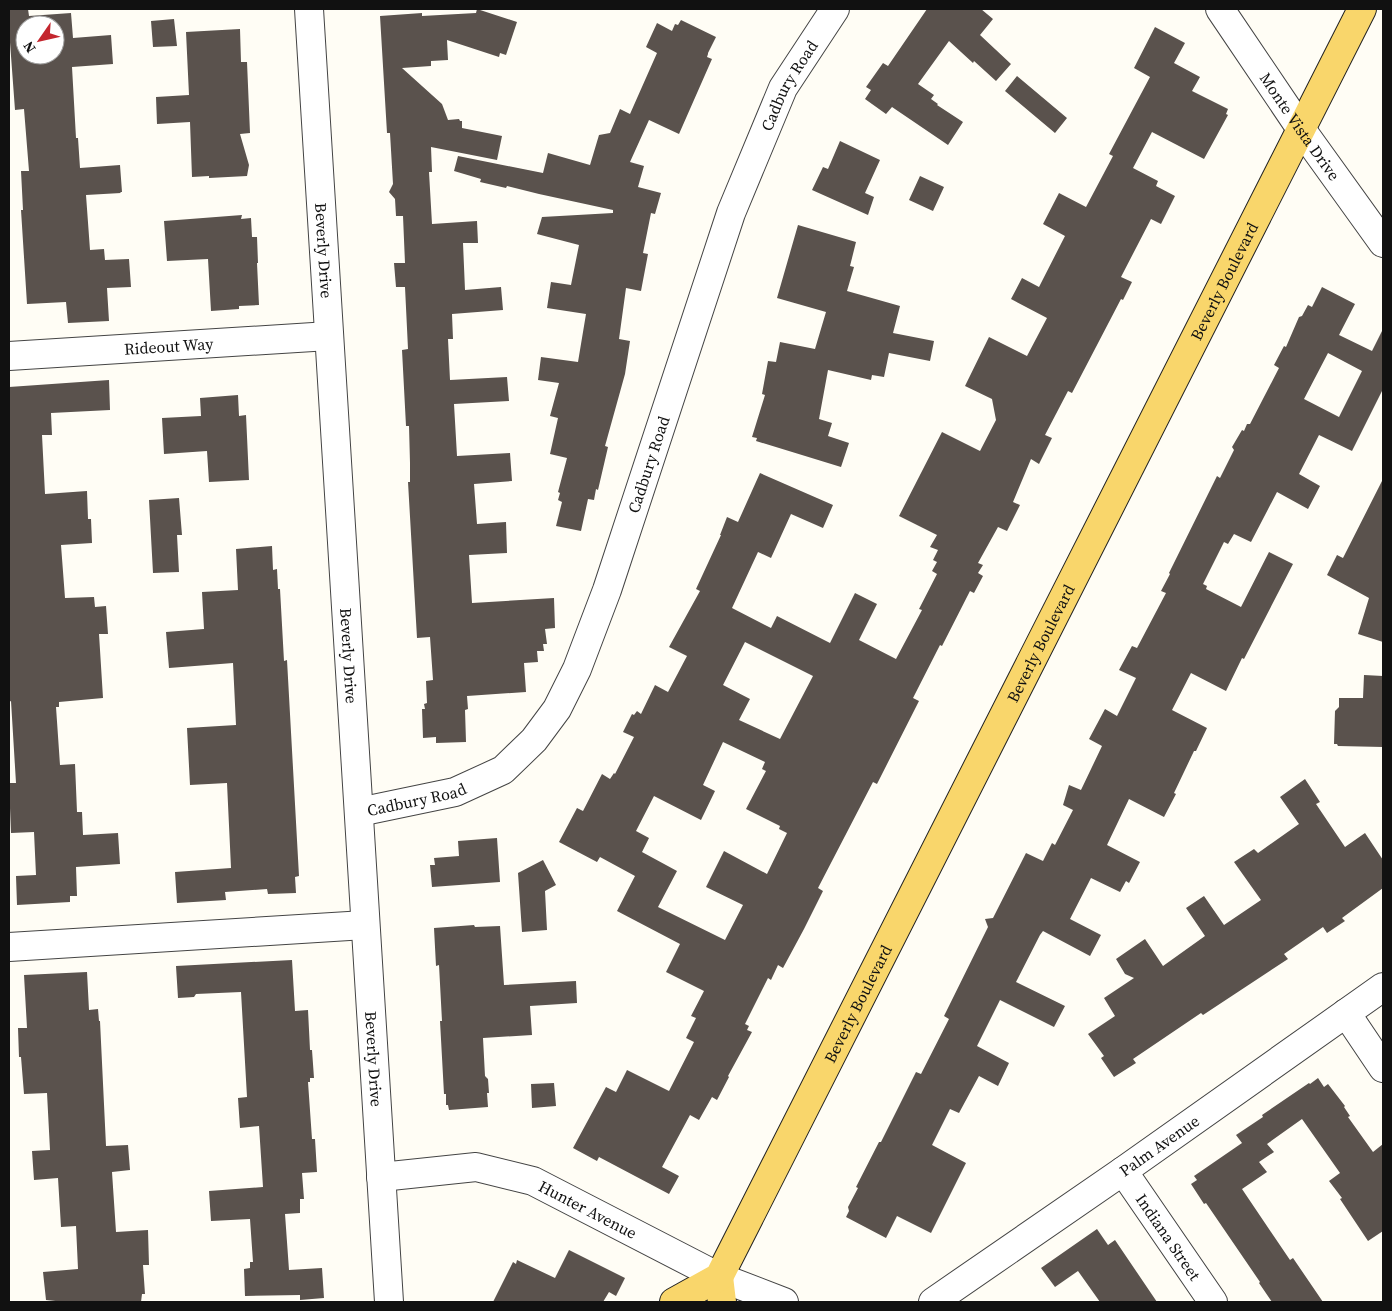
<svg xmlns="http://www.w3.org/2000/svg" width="1392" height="1311" viewBox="0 0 1392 1311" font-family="'Source Serif 4',serif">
<rect width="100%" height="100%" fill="#fffdf5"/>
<path fill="#5a524d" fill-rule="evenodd" d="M28,9L29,16L71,13L73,38L111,35L113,64L72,67L76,138H78L80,168L120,165L122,192H120L121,193L86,195L90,250L104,249L105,260L129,259L131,287L107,288L109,321L68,323L66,302L27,304L21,210H23L21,171H29L24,109L15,110L9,29V10ZM25,25H55V55H25Z
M477,9L517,22L506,55L500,53L499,57L447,40L448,60L431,61V66L402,68L442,104L448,120L459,119L460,121H462V128L502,136L497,160L431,147L432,172H429L432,224L477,221L478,243H463L465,290L501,287L503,310L452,314L453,339H448L450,380L507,377L509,401L454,404L457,456L510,453L512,481L474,484L477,524L506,522L507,553L469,555L472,603L554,598L555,628L545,629L547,644H543L544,651H537L538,662L524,663L526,692L467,696L468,709L465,710L466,742L436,743V737L423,738L422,709H425L424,704L427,703L426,681L433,680L430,637L417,638L408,482H410V463L409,426H406L402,350L408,349L405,287H396L394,263H405L403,216H396L395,199L389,192L393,184L390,133H387L380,16L422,13V16L476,13Z
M927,9H981L993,19L980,35L1011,64L996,81L974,61L973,63L949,41L918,84L934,95L931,99L938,104L937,105L963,122L948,145L892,107L886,114L865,99L871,90L866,87L883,63L888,66Z
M174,19L177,46L153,47L151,21Z
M681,20L716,37L708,53V54L707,57L712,59L679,134L649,120L630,162L644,166L638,187L661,193L655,214L651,213L643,253L648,254L641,291L626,288L619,339L630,341L625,374L605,446L608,447L598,490L596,489L594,500L588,499L581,531L556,526L562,502L558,500L560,493L558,492L567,458L550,454L558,418L550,416L559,383L538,380L541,357L578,362L586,314L547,308L551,282L571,285L579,245L537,234L542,217L613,213V210L539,194L507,186L506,188L480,182L481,179L454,171L458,156L543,173L548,153L590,165L599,135L610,133L620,109L630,114L657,53L646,47L657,23L672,31L675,24L678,25Z
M1155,27L1185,43L1174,63L1200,77L1192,91L1228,109L1226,114L1228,115L1204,159L1152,132L1133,168L1158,181L1156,186L1175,196L1161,224L1151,219L1121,277L1132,282L1123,300L1121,299L1072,393L1068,391L1045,435L1052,438L1039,464L1031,459L1013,502L1020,505L1007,531L998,527L978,563L983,565L978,573L983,576L974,593L970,591L942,646L940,645L913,698L919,701L877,784L873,782L818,888L823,891L804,929L783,968L778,965L771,980L768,978L745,1024L749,1026L747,1030L752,1032L728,1076L729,1077L717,1100L712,1097L699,1120L690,1115L662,1167L679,1176L669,1194L599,1157L597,1161L573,1148L606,1087L616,1092L627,1070L669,1091L694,1042L686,1038L696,1018L691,1016L704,991L666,972L680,944L617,911L635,876L600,857L597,862L559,842L577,808L583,811L602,774L610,779L614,773L615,774L634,737L623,732L632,714L634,715L637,711L641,714L655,685L668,692L687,656L669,647L700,591L696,589L721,535H720L727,517L738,522L760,473L833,505L823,528L791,514L771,558L758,552L732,608L771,628L777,616L830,643L855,593L877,604L859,640L896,659L922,610L919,609L937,574L932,571L937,562L933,560L938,550L930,547L937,535L899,516L942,432L980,451L996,420L992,399L965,386L989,337L1027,356L1047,318L1011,299L1022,278L1039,287L1065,236L1043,224L1059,193L1086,207L1113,156L1109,154L1150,77L1134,68ZM745,642L813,676L780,739L739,720L750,699L723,685ZM723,742L765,762L762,769L766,771L746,809L780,826L779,829L787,833L767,874L724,851L706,887L743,905L725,940L658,907L677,871L642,852L649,838L636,831L654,796L701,820L715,791L703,785Z
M240,29L241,62H247L250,133L240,134L249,165L247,176L209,178V176L192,177L190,122L157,124L156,97L189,95L186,32Z
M1017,76L1067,118L1055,133L1005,91Z
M840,141L880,160L865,193L874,197L868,215L812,190L823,167L828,169Z
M920,176L944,187L933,211L909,200Z
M242,215L241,219L251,218L252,237H257L258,263H257L259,305L239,306V309L211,311L208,259L167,261L164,221Z
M798,225L856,242L850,266L854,267L847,291L900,306L893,333L934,341L930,361L889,353L884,377L872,375L871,380L828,370L819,419L832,423L828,436L849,443L841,467L756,441L757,438L752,437L765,395L762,394L768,361L776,362L780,342L815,349L826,312L777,298Z
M1322,287L1355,304L1339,335L1372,351L1383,329V389L1352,451L1319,435L1299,474L1320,486L1308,509L1277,492L1251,542L1234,534L1228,544L1224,542L1203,584L1207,586L1206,589L1241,607L1269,552L1293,564L1244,659L1242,658L1226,691L1191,673L1172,710L1207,728L1196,751H1194L1174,793L1176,794L1164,817L1129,799L1107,845L1140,862L1129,883L1126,881L1120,892L1091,878L1070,919L1101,935L1090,956L1043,931L1040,935L1016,982L1065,1006L1054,1027L1000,1000L977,1046L1009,1063L998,1086L979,1076L959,1113L950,1109L932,1145L966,1163L931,1233L897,1216L886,1238L846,1217L849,1211L848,1207L858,1188L856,1187L879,1142H881L916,1072L921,1074L949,1019L944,1016L988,927L985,919L993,918L1026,853L1043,861L1052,843L1055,845L1073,810L1063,805L1069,785L1081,790L1102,746L1089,739L1105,709L1117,716L1136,678L1119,670L1132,646L1137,648L1166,593L1161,591L1170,574L1169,573L1217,476L1220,478L1234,450L1232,447L1242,430L1244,431L1247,424H1250L1279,368L1274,365L1284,346L1286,347L1299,317L1302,316L1308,305L1312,307ZM1328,353L1362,371L1339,417L1304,399Z
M109,380L110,410L51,413L52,435H42L45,494L87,491L88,519H91L92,543L61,545L65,598L94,597L95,607L106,606L108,634H99L103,698L59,702V707H56L60,765L75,764L77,812H82L83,835L118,833L120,864L76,867L77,896H70V902L17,905L16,876L36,875L34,832L11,833L9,783H16L11,701L9,702V387Z
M238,395L239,416L246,415L249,480L209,482L207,451L164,454L162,418L201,416L200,398Z
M1383,479V642L1358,634L1369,598L1327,575L1337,555L1343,558Z
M179,498L182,535H177L179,572L153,573L149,500Z
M272,546L273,570L277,569L278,589H280L284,661L287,660L299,876L295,877L296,893L268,894L267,889L225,892L226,900L177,903L175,872L231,868L227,783L190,785L187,728L236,725L233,663L169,668L166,632L204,629L202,592L238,590L236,549Z
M1364,675L1383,676V747L1338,746L1337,744H1334L1335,711L1339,707V698H1363Z
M1305,779L1320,802L1316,804L1345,847L1365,833L1383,860V888L1342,918L1345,921L1327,933L1323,927L1284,954L1288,959L1203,1015L1201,1013L1133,1059L1136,1063L1114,1077L1101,1058L1104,1056L1088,1034L1115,1016L1104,998L1134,978L1125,974L1116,959L1145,939L1163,966L1205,936L1186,908L1204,896L1224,925L1261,900L1234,862L1254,849L1258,853L1299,824L1280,797Z
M497,838L500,882L432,887L430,865H435L434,858L459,856L458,841Z
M543,860L556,885L545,891L547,930L522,932L518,873Z
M474,925L475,927L500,926L504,985L576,981L577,1003L530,1006L532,1035L483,1038L485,1076L488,1079L489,1093H487L488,1107L449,1110L448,1105H446V1094H444L440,1021H442L439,965L436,966L434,928Z
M292,960L295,1011L308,1010L310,1050H312L314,1078H310V1082H308L312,1139H315L317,1172L302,1173L304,1199H300V1213L285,1214L289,1270L322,1268L324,1298L300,1300V1295L245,1296L244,1269L250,1268V1262H253L250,1219L211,1221L209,1191L263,1187L259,1126L240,1128L238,1098L247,1097L241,992L196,994L194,997L178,998L176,966Z
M87,972L89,1010L98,1009L99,1021H100L106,1146L128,1145L130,1170L112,1172L116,1232L148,1230L149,1265H143L145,1294H142L141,1302H65L46,1300L43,1272L78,1269L76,1226L61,1227L58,1178L34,1180L32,1151L50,1150L47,1093L24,1094L21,1057H19L18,1028H27L24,975Z
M1318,1078L1324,1087L1328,1084L1345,1106L1344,1107L1350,1116L1348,1117L1373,1152L1383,1144V1231L1368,1241L1340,1199L1342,1198L1329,1181L1340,1173L1302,1119L1267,1144L1274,1152L1259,1162L1267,1172L1242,1189L1290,1260L1293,1258L1323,1302H1272L1259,1283L1260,1282L1206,1203L1204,1204L1191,1184L1197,1180L1194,1176L1242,1143L1236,1135L1263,1117L1262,1115L1309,1083L1310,1084Z
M554,1083L556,1106L532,1108L531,1084Z
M1097,1229L1108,1245L1115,1240L1157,1302H1100L1078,1271L1055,1287L1041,1268Z
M569,1250L625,1278L616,1296L609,1292L603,1302H493L513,1262L516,1264L517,1260L555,1278Z"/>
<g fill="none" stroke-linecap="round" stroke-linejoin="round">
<defs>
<g id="minor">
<path id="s1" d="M309,9L389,1302"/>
<path id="s2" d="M1220,9L1301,129L1383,243"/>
<path id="s3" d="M9,356L329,336"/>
<path id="s4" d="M359,812L455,792L503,770L534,740L557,709L577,669L607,590L731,213L783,88L835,9"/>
<path d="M9,947L365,925"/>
<path d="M1346,1013L1383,1068"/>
<path id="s5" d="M1123,1171L1213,1302"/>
<path id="s6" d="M381,1177L476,1167L533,1181L719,1277L784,1302"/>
<path id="s7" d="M933,1302L1123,1171L1383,987"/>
</g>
<g id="major">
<path d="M719,1277L722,1302"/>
<path id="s8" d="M674,1302L719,1277L1362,9"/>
</g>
</defs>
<use href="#minor" stroke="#444" stroke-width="30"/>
<use href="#major" stroke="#222" stroke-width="30"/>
<use href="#minor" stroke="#fff" stroke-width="28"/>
<use href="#major" stroke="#f9d66b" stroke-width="28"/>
</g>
<g text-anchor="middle" stroke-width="5" stroke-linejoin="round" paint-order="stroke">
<g font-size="16" fill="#111" stroke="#fff">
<text dy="6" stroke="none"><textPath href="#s4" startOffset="899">Cadbury Road</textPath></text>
<text dy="6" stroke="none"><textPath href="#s2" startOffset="142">Monte Vista Drive</textPath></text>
<text dy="6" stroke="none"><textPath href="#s1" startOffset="242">Beverly Drive</textPath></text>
<text dy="6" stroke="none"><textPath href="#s8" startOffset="1168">Beverly Boulevard</textPath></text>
<text dy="6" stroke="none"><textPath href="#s3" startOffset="160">Rideout Way</textPath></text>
<text dy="6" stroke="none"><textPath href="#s4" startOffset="494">Cadbury Road</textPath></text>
<text dy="6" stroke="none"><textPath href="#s8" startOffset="762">Beverly Boulevard</textPath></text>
<text dy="6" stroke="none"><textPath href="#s1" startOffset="648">Beverly Drive</textPath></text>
<text dy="6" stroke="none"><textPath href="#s4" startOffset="59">Cadbury Road</textPath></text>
<text dy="6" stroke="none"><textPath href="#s8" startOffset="358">Beverly Boulevard</textPath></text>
<text dy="6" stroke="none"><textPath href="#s1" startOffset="1052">Beverly Drive</textPath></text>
<text dy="6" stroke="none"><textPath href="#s7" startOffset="275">Palm Avenue</textPath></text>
<text dy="6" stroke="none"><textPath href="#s6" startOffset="216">Hunter Avenue</textPath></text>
<text dy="6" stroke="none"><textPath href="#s5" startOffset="80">Indiana Street</textPath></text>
</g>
</g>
<rect width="1392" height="1311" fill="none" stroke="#111111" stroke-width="20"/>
<g transform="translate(40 40) rotate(236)"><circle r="24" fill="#ffffff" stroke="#a0a0a0"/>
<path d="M0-4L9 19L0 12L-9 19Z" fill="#c4262e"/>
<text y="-8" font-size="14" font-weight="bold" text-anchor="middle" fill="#111111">N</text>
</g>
</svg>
